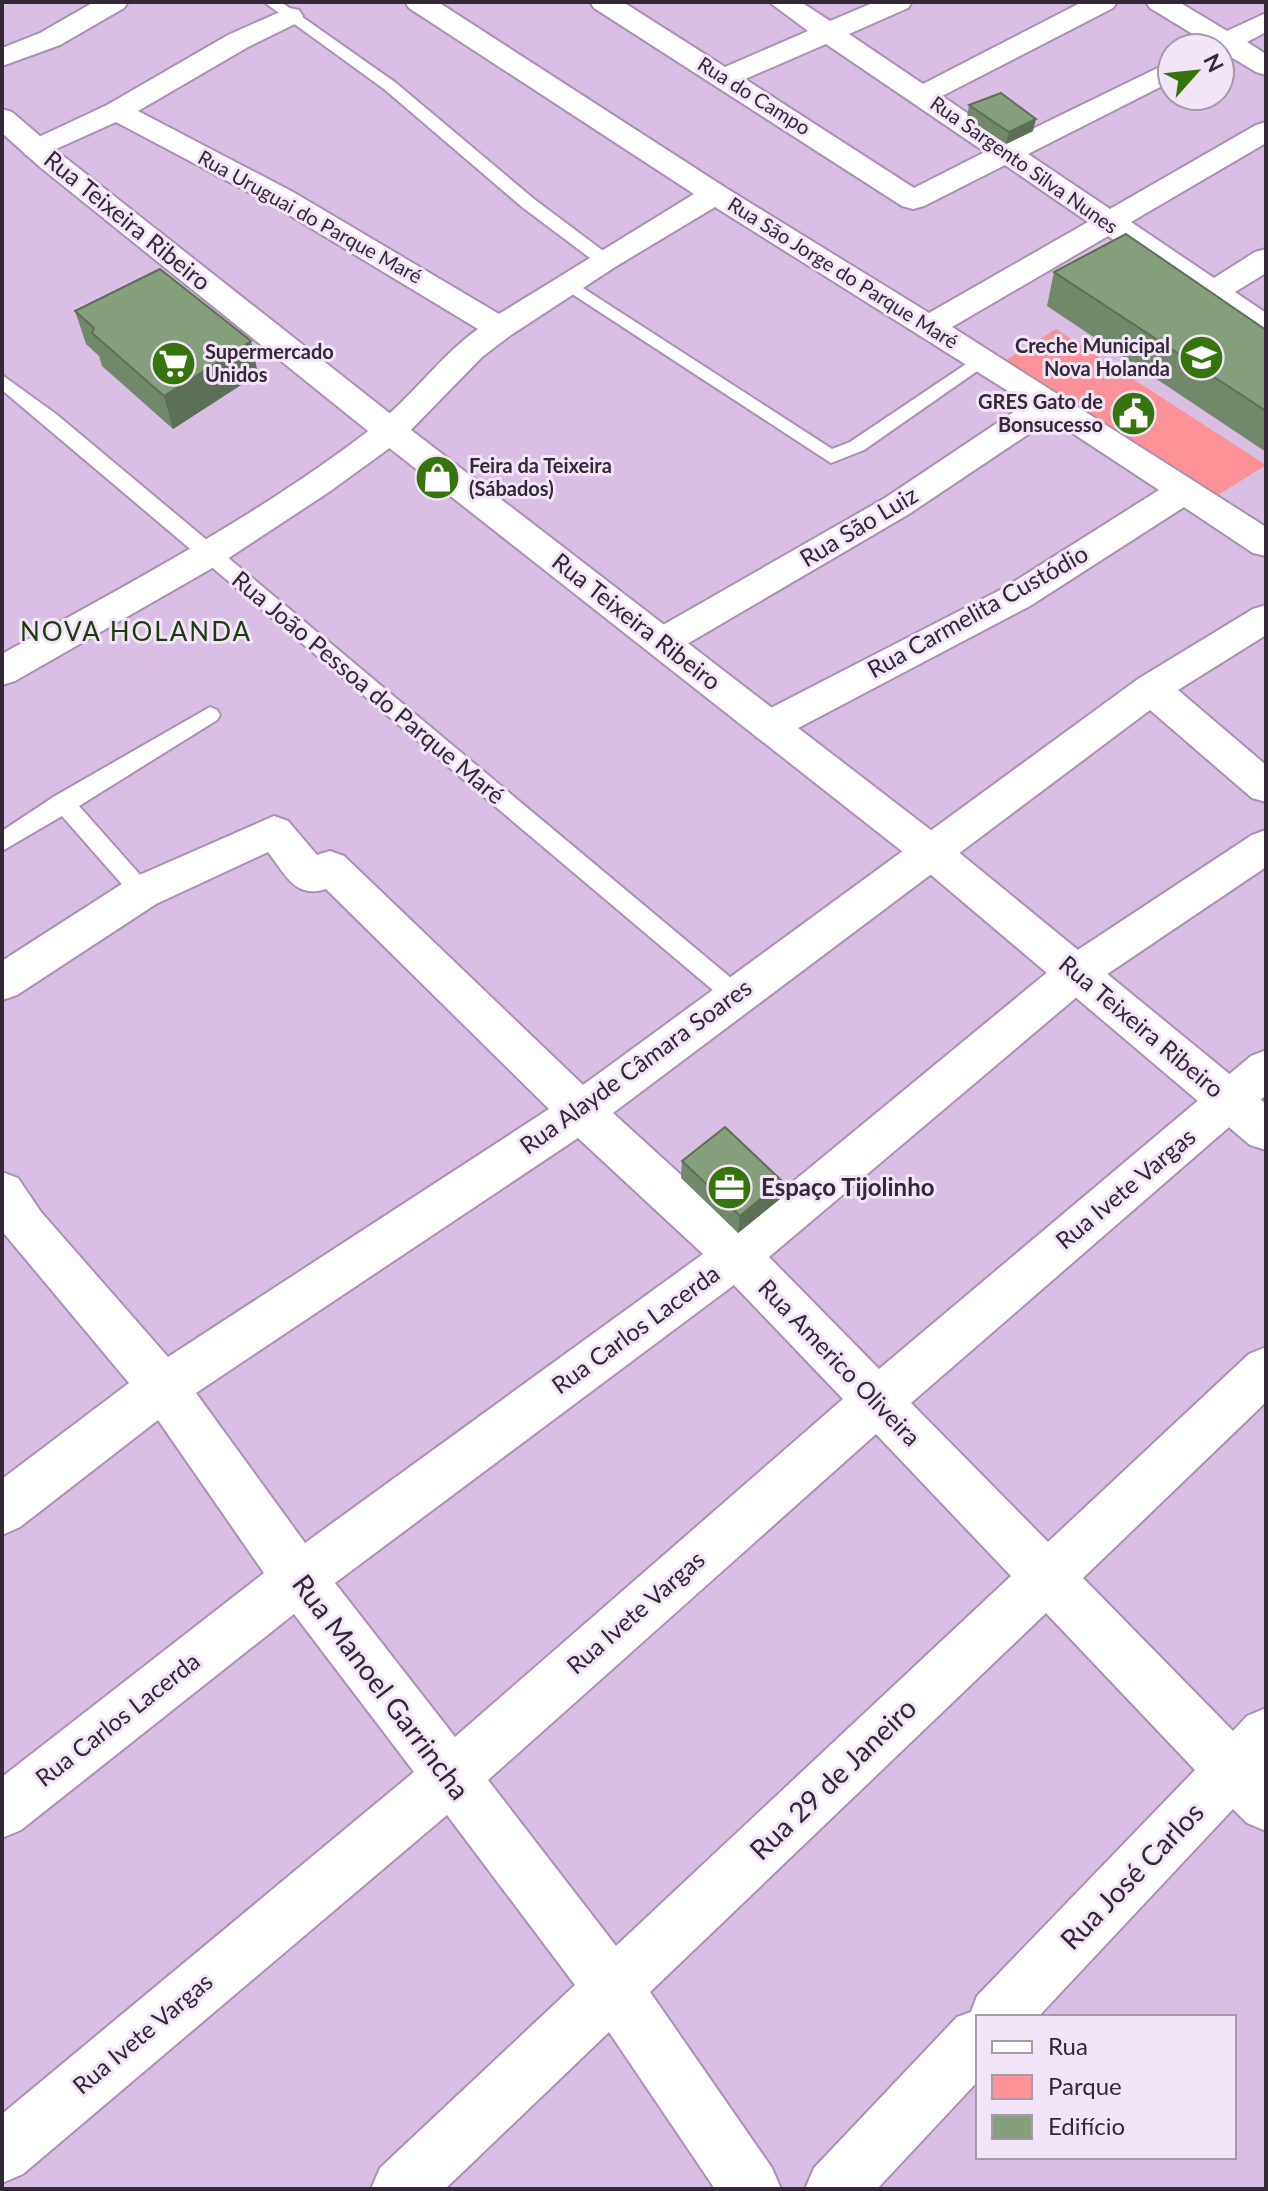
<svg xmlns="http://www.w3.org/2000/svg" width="1268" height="2191" viewBox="0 0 1268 2191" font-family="Lato,sans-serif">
<rect width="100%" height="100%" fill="#dabfe4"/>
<path fill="#fc9298" d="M1056,329L1266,465L1212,499L1003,362Z"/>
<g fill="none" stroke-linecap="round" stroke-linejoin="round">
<defs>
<path id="service" d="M264,2H281L396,83L534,199L610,256L613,260L610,264H598L522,207L384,89Z
M569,279L832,449L850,442L978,356L984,354L993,360L864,450L831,463L563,288L560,284L563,280Z
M2,375L56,414L743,988L747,995L743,1002L735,1005L727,1002L2,390Z
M210,707L217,710L220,715L217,720L79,806L150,886L153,892L150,898L142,901L134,898L62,816L2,851V831L55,796Z"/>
<path id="minor" d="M94,2H128L124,8L60,45L2,66V48L40,33Z
M405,2H438L726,188L929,313L1088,222L1005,165L924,206L913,209L902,206L594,8L590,2H623L725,67L808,31L769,2H801L830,21L875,2H912L908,8L849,34L923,84L1082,2H1117L1113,8L942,96L1008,141L1172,61V81L1028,154L1110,209L1256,125L1266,122V143L1131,222L1214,278L1255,252L1266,249V273L1235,292L1266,313V338L1255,335L1108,236L952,327L1266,527V556L1253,553L1184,507L1030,606L783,736L769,740L755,736L750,726L755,716L1004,588L1159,490L1051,419L909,514L675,651L662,655L649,651L643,642L649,633L885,498L1027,403L715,207L615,267L511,335L482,357L402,439L329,492L221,563L15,681L2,685V654C129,583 261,515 376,425C413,396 440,356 478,329L271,204L116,122L36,158L26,155L21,149L26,143L107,105L228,35L289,8L299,10L303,16L299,22L248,47L138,111L293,192L499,314L694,194L409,8ZM826,44L985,152L914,188L745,79Z
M1146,2H1179L1227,31L1266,13V32L1247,42L1266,54V75L1256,72L1226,54L1220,55V48H1201L1206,42L1150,8Z
M1266,605V635L1178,690L1266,765V802L1252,798L1150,710L613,1113L738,1227L1061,961L1252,835L1266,830V867L1091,985L769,1257L879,1369L1251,1056L1266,1050V1095L911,1403L1048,1542L1249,1354L1266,1347V1402L1083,1578L1233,1731L1247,1716L1266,1708V1831L1247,1823L1233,1809L1038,2017H978V2081L877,2189H805L814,2168L957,2017L971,2012L977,1996L1195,1770L1046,1613L650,1992L772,2168L781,2189H715L609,2032L445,2189H371L380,2168L575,1985L447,1815L23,2174L2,2183V2114L414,1772L294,1614L21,1830L2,1838V1777L264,1573L158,1420L20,1527L2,1535V1479L129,1383L2,1231V1172L18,1178L41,1212L168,1357L549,1109L326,889C295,899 285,874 268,852L156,904L17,995L2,1000V961L128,880L274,816L288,821L317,855L330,851L344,856L583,1085L1138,679L1253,609ZM578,1138L703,1254L305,1543L196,1393ZM734,1285L843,1399L455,1737L335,1583ZM876,1434L1011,1576L616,1946L488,1780Z"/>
<path id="tertiary" d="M2,109L12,112L62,155L402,423L945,841L1266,1104V1150L1250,1145L917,863L378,439L40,167L2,133Z"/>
</defs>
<use href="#service" stroke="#aa90b3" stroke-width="4"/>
<use href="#minor" stroke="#aa90b3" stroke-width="4"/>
<use href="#tertiary" stroke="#aa90b3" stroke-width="4"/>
<use href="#service" fill="#fff" fill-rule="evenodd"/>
<use href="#minor" fill="#fff" fill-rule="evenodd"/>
<use href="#tertiary" fill="#fff" fill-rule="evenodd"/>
</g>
<path fill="#72886a" d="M969,105L1033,131L1006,144L967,118Z
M1054,272L1266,330V452L1047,306Z
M75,311L258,374L173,429L102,366L99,356L86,344Z
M682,1161L780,1199L738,1233L681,1178Z"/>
<path fill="#5d6f56" d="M1036,119L1033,131L1006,144L1009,132Z
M251,341L258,374L173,429L164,396Z
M782,1181L780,1199L738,1233L740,1216Z"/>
<path fill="#859e7b" stroke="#5d6f56" stroke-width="2" d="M1001,93L1036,119L1009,132L969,105Z
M1126,234L1266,330V411L1054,272Z
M160,269L251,341L164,396L92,333L94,328L75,311Z
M725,1127L782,1181L740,1216L682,1161Z"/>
<defs>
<symbol id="school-disc" viewBox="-11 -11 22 22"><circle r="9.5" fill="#36740d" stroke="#f3e5f8"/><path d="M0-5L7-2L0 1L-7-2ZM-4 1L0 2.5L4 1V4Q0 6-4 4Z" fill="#fff"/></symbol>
<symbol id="supermarket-disc" viewBox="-11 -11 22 22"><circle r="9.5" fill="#36740d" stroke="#f3e5f8"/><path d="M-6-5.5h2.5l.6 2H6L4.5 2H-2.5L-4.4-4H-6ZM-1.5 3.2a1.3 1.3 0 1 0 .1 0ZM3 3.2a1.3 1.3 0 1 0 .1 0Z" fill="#fff"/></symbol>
<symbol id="civic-disc" viewBox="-11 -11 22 22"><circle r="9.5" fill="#36740d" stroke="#f3e5f8"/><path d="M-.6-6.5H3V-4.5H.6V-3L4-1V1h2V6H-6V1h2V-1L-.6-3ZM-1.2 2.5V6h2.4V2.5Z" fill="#fff"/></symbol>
<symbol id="shop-disc" viewBox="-11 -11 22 22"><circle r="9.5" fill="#36740d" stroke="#f3e5f8"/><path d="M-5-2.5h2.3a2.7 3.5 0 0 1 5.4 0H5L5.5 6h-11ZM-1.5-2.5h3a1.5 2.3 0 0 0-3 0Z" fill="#fff"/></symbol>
<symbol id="office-disc" viewBox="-11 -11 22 22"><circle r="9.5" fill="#36740d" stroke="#f3e5f8"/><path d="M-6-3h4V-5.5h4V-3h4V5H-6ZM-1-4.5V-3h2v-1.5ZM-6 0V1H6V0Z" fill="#fff"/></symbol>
</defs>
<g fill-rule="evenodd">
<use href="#school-disc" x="1176" y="332" width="51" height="51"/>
<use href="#supermarket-disc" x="148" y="338" width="51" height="51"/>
<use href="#civic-disc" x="1108" y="388" width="51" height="51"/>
<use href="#shop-disc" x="412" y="452" width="51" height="51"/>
<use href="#office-disc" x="704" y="1162" width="51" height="51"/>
</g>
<g text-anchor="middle" stroke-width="6" stroke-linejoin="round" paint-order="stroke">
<g font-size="20" fill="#332836" stroke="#f3e5f8">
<text transform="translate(754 96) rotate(32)" y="7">Rua do Campo</text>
<text transform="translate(1024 165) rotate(35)" y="7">Rua Sargento Silva Nunes</text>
<text transform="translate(310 217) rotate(29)" y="7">Rua Uruguai do Parque Maré</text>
<text transform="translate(843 273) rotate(32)" y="7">Rua São Jorge do Parque Maré</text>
</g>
<g font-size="20" font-weight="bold" fill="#332836" stroke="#f3e5f8" text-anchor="end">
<text x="1170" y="353">Creche Municipal<tspan x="1170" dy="23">Nova Holanda</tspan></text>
<text x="205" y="359" text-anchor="start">Supermercado<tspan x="205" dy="23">Unidos</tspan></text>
<text x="1103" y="409">GRES Gato de<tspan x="1103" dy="23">Bonsucesso</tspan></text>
<text x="469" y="473" text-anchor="start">Feira da Teixeira<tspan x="469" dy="23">(Sábados)</tspan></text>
</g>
<g font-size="24" fill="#332836" stroke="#f3e5f8">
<text transform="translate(127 221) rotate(39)" y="8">Rua Teixeira Ribeiro</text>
<text transform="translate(859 527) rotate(-31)" y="8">Rua São Luiz</text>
<text transform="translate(978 612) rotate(-29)" y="8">Rua Carmelita Custódio</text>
<text transform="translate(636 622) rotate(38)" y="8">Rua Teixeira Ribeiro</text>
<text transform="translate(368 688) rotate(40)" y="8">Rua João Pessoa do Parque Maré</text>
<text transform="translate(1141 1027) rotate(40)" y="8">Rua Teixeira Ribeiro</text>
<text transform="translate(636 1067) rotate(-36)" y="8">Rua Alayde Câmara Soares</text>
<text transform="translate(1126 1189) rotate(-40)" y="8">Rua Ivete Vargas</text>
<text transform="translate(636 1330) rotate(-36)" y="8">Rua Carlos Lacerda</text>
<text transform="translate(839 1363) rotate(46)" y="8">Rua Americo Oliveira</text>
<text transform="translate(636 1613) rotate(-41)" y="8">Rua Ivete Vargas</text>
<text transform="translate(118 1720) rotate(-38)" y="8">Rua Carlos Lacerda</text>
<text transform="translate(143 2034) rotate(-40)" y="8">Rua Ivete Vargas</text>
</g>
<g font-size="24" font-weight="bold" fill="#332836" stroke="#f3e5f8" text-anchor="start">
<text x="761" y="1196">Espaço Tijolinho</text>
</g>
<g font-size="26" letter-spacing="2" fill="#1c3b0d" stroke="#f3e5f8">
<text x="136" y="641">NOVA HOLANDA</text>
</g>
<g font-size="28" fill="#332836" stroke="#f3e5f8">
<text transform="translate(381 1687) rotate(53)" y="10">Rua Manoel Garrincha</text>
<text transform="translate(833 1779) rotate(-44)" y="10">Rua 29 de Janeiro</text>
<text transform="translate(1132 1876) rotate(-46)" y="10">Rua José Carlos</text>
</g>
</g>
<rect width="1268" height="2191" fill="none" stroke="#332836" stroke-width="8"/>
<rect x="976" y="2015" width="260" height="144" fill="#f3e5f8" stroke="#a699aa" stroke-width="2"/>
<rect x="992" y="2041" width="40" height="12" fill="#ffffff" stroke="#a699aa" stroke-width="2"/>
<text x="1048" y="2055" font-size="24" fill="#332836">Rua</text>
<rect x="992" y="2075" width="40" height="24" fill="#fc9298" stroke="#a699aa" stroke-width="2"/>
<text x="1048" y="2095" font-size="24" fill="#332836">Parque</text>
<rect x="992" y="2115" width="40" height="24" fill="#859e7b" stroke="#a699aa" stroke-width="2"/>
<text x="1048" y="2135" font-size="24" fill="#332836">Edifício</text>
<g transform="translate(1196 72) rotate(63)"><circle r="38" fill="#f3e5f8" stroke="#a699aa" stroke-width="2"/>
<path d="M0-6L14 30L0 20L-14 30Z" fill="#36740d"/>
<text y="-12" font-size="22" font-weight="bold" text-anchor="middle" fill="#332836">N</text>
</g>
</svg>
